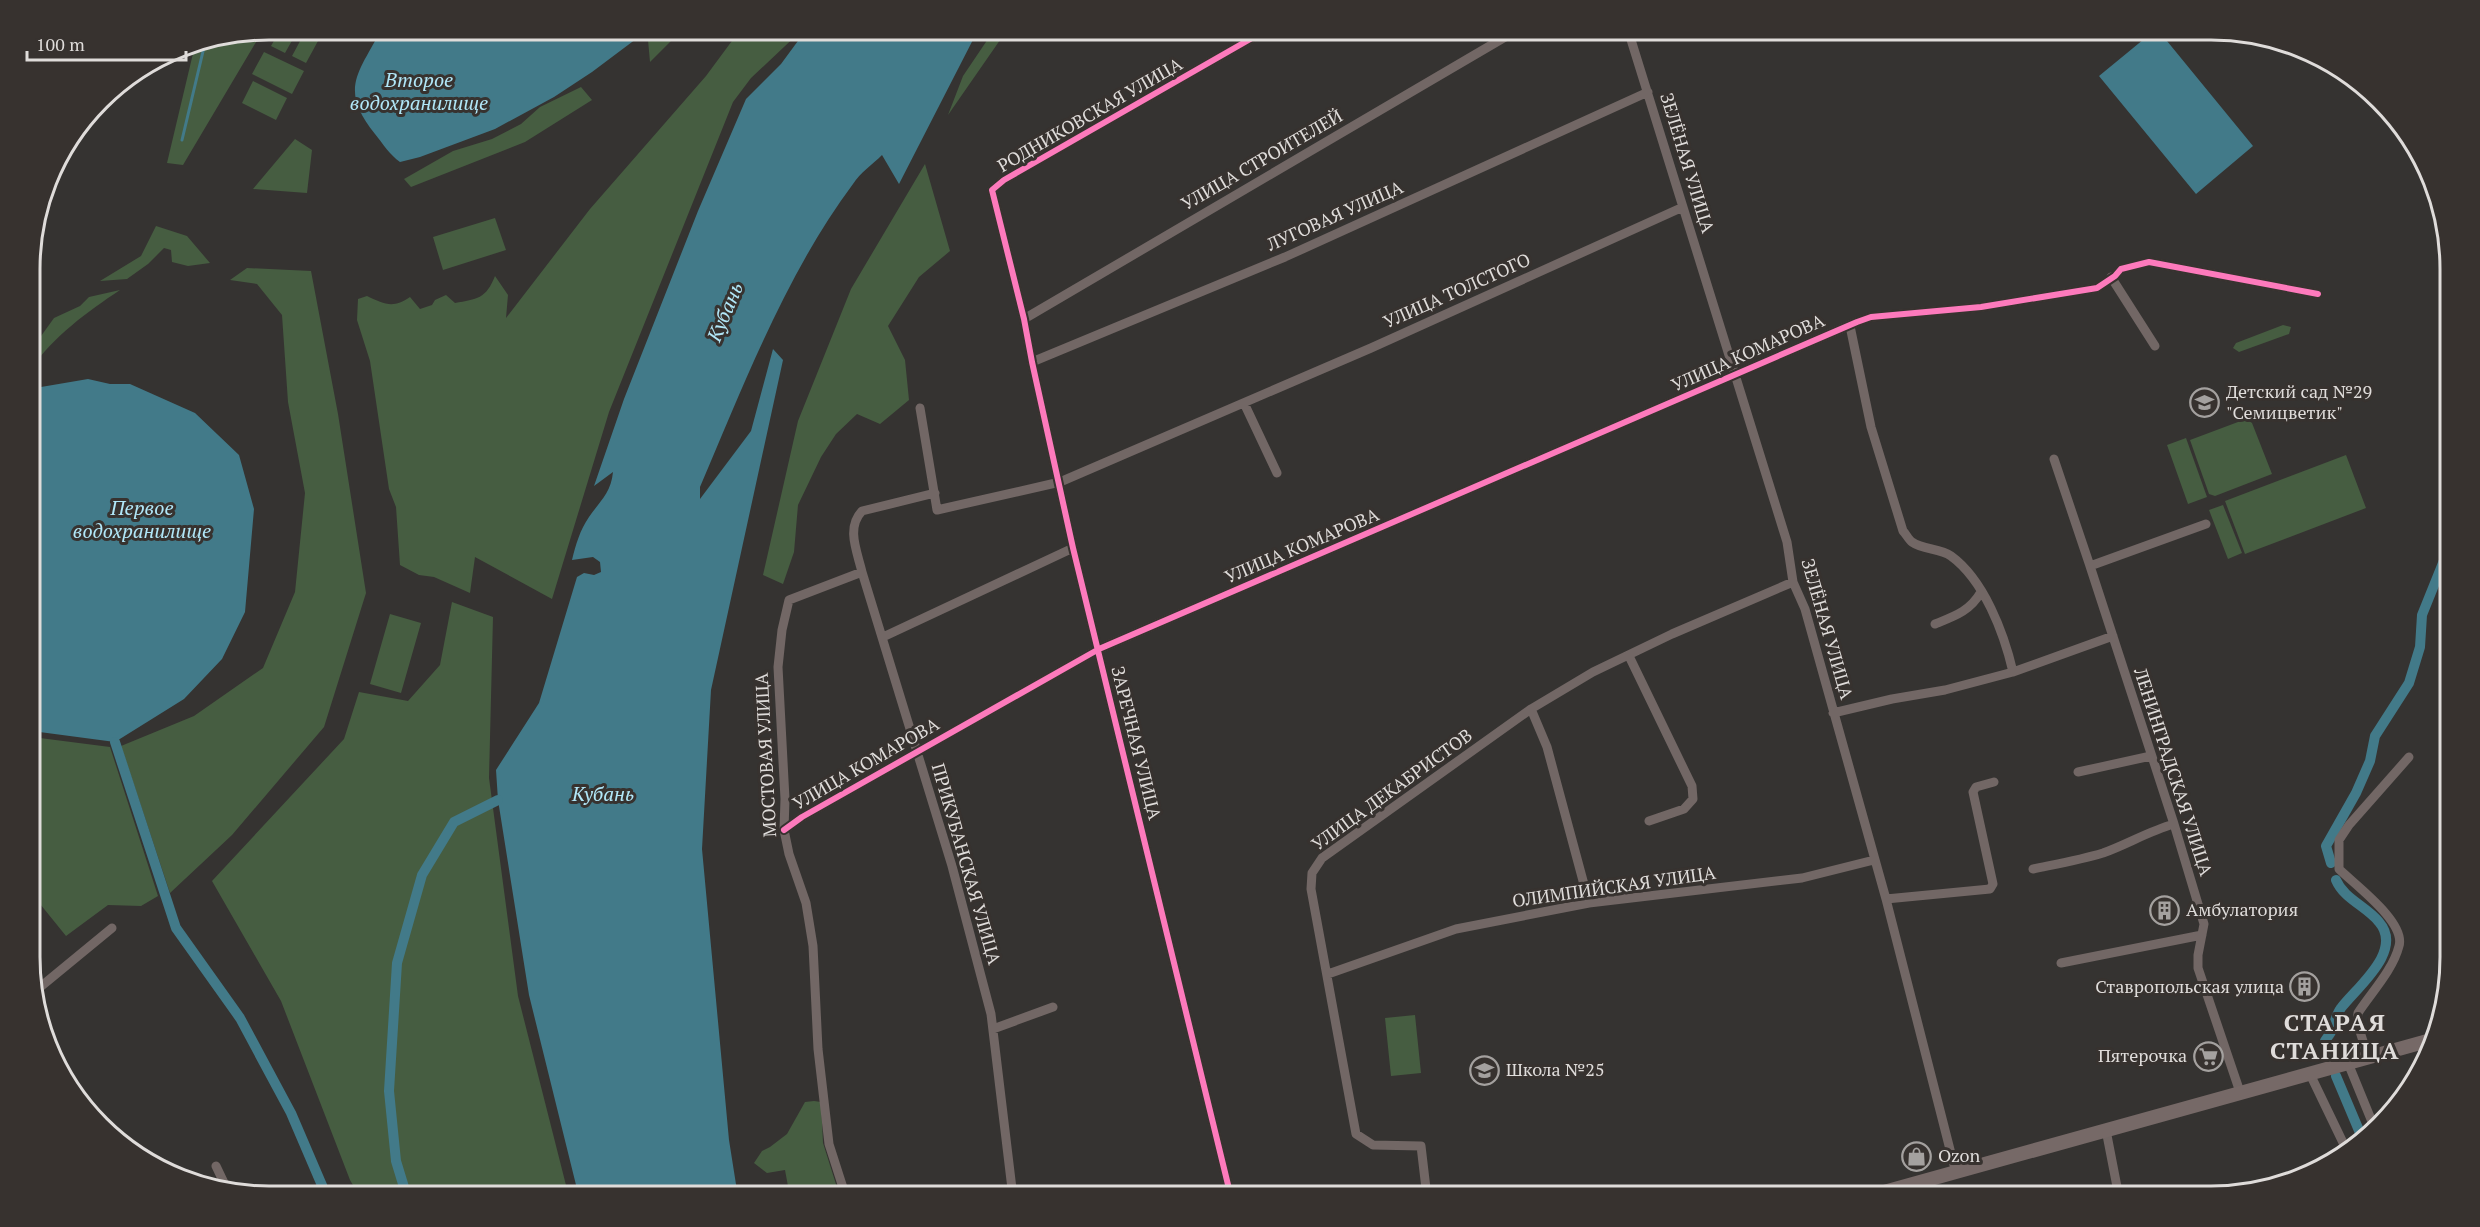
<svg xmlns="http://www.w3.org/2000/svg" width="2480" height="1227" viewBox="0 0 2480 1227" font-family="'PT Serif',serif">
<rect width="100%" height="100%" fill="#353331"/>
<path fill="#465d41" d="M280,30H298L285,53L271,46Z
M306,30H324L306,63L292,56Z
M658,30H682L650,62L648,40Z
M740,30H802L751,78L733,102L609,412L552,599L475,557L470,593L434,577L419,575L400,565L396,507L389,489L370,361L357,320L358,299L367,296C384,304 393,309 410,297L420,309L432,305L435,300L446,295L455,303C477,299 486,299 495,276L508,295L506,318L590,209L706,76Z
M994,30H1007L948,115L963,76Z
M262,32L183,165L167,163L195,45Z
M264,52L304,71L292,94L252,74Z
M253,81L287,98L276,120L242,103Z
M581,87L592,100L525,142L411,187L404,179L453,151L492,139L521,124L540,107Z
M295,139L312,150L307,193L253,189Z
M925,164L950,251L919,277L888,326L905,360L909,400L880,424L857,414L836,434L821,457L798,505L794,552L783,584L763,575L798,421L851,289Z
M495,218L506,250L443,270L433,237Z
M156,226L187,236L210,263L188,266L172,262L171,250L164,248L148,264L127,279L100,281L141,256Z
M247,268L311,271L338,414L366,593L324,727L232,835L170,893L121,746L194,716L263,668L295,592L305,493L288,402L282,315L257,284L230,280Z
M120,290C87,312 54,336 31,369V350L54,318L80,306L89,297Z
M2283,325L2291,327L2289,334L2239,352L2233,348L2236,343Z
M2246,419L2252,423L2272,474L2215,496L2209,494L2190,440Z
M2186,438L2207,497L2188,504L2167,445Z
M2346,455L2366,508L2245,554L2225,501Z
M2223,505L2242,553L2228,559L2209,510Z
M452,602L493,617L489,778L518,996L569,1197H360L350,1180L281,1001L212,881L344,739L359,692L408,701L440,665Z
M390,614L421,623L401,693L370,684Z
M32,737L110,747L158,896L141,906L108,905L66,936L32,894Z
M1415,1015L1421,1073L1391,1076L1385,1018Z
M814,1101L821,1102L823,1143L840,1197H790L785,1170L767,1173L754,1163L762,1151L770,1147L787,1134L805,1102Z"/>
<path fill="#427a89" d="M381,30H648L592,72L554,97L495,129L420,157L400,162C390,155 383,144 375,134C339,89 358,74 381,30Z
M806,30H978L899,184L882,155C873,164 860,173 853,184C787,272 743,386 700,487V499L751,431L773,349L783,360L711,690L702,849L729,1140L738,1197H579L529,995L498,800L496,770L539,703L577,577L584,573L594,575L601,572L600,562L593,557L572,560C576,544 580,530 589,517C600,501 611,493 613,472L594,486L624,399L698,211L746,99L781,64Z
M2155,30H2158L2253,146L2196,194L2099,76Z
M88,379L110,384H130L195,413L239,455L254,509L245,612L222,659L184,699L115,742L32,731L31,403L41,387Z"/>
<g fill="none" stroke-linecap="round" stroke-linejoin="round">
<path stroke="#427a89" stroke-width="3" d="M182,140L205,43"/>
<path stroke="#427a89" stroke-width="10" d="M115,742L176,928L240,1018L291,1113L327,1197
M2331,863L2326,846L2356,793L2370,761L2375,736L2409,683L2420,647L2422,615L2447,553L2449,510
M2329,1058L2325,1041C2327,1037 2331,1034 2332,1029C2335,1022 2336,1015 2341,1008C2357,987 2404,951 2379,922C2366,906 2344,899 2336,880
M2336,1076L2363,1140
M407,1197L396,1161L389,1091L397,963L422,875L454,822L498,800"/>
<path stroke="#726765" stroke-width="9" d="M1628,30L1787,542L1793,582L1805,609L1886,899L1956,1173
M2111,277L2155,346
M1024,319L1517,30
M1850,326L1871,427L1903,531C1906,534 1909,540 1912,542C1923,550 1940,548 1951,556C1984,580 2004,633 2013,672
M1032,362L1285,257L1648,92
M1244,403L1277,473
M920,408L937,510L1060,482L1371,348L1683,207
M2054,459L2090,566
M935,493L862,511C846,528 857,551 862,572L952,866L991,1014L1013,1197
M2206,524L2090,566L2174,824L2204,924L2198,955V968L2240,1092
M1935,624C1955,616 1970,611 1981,592
M883,637L1073,548
M1629,656L1692,786L1693,799L1684,809L1649,821
M1531,709L1547,747L1589,903
M1833,713L1892,699L1945,690L2013,672L2113,636
M2078,772L2151,756
M784,830L802,817L1099,649L1857,322L1871,317L1981,307L2097,288L2115,276L2121,269L2149,262L2318,294
M2033,869C2057,864 2080,860 2103,853C2128,844 2149,831 2174,824
M1886,899L1990,889L1993,884L1973,792L1976,787L1994,782
M2061,963L2202,935
M1328,974L1456,929L1589,903L1802,878L1874,860
M33,993L112,928
M993,1029L1053,1007
M2368,1057L2357,1022L2358,1013C2371,993 2393,970 2399,946C2406,922 2355,885 2339,869V840L2349,825L2409,757
M2348,1063L2375,1129
M2310,1074L2348,1153
M2106,1130L2119,1197
M216,1166L226,1187
M846,1197L829,1144L818,1049L813,946L806,903L789,854L784,830L785,799L778,667L782,630L789,600L862,572
M1231,1197L1073,548L1032,362L1024,319L992,190L1004,180L1266,30
M1427,1197L1421,1146L1373,1145L1356,1134L1311,889L1312,873L1322,858L1531,709L1593,672L1672,634L1793,582"/>
<path stroke="#766967" stroke-width="14" d="M1866,1197L2431,1040"/>
<defs>
<path id="cycleway" d="M784,830L802,817L1099,649L1857,322L1871,317L1981,307L2097,288L2115,276L2121,269L2149,262L2318,294
M1231,1197L1073,548L1032,362L1024,319L992,190L1004,180L1266,30"/>
</defs>
<use href="#cycleway" stroke="#37322f" stroke-width="10"/>
<use href="#cycleway" stroke="#fd7abc" stroke-width="6"/>
</g>
<defs>
<symbol id="school-ring" viewBox="-11 -11 22 22"><circle r="9.5" fill="#37322f" stroke="#a4a19f" stroke-width="1.5"/><path d="M0-5L7-2L0 1L-7-2ZM-4 1L0 2.5L4 1V4Q0 6-4 4Z" fill="#a4a19f"/></symbol>
<symbol id="building-ring" viewBox="-11 -11 22 22"><circle r="9.5" fill="#37322f" stroke="#a4a19f" stroke-width="1.5"/><path d="M-4-6H4V6H1V3H-1V6H-4ZM-2.5-4.3h1.7v1.8h-1.7ZM.8-4.3h1.7v1.8H.8ZM-2.5-1h1.7V.8h-1.7ZM.8-1h1.7V.8H.8Z" fill="#a4a19f"/></symbol>
<symbol id="supermarket-ring" viewBox="-11 -11 22 22"><circle r="9.5" fill="#37322f" stroke="#a4a19f" stroke-width="1.5"/><path d="M-6-5.5h2.5l.6 2H6L4.5 2H-2.5L-4.4-4H-6ZM-1.5 3.2a1.3 1.3 0 1 0 .1 0ZM3 3.2a1.3 1.3 0 1 0 .1 0Z" fill="#a4a19f"/></symbol>
<symbol id="shop-ring" viewBox="-11 -11 22 22"><circle r="9.5" fill="#37322f" stroke="#a4a19f" stroke-width="1.5"/><path d="M-5-2.5h2.3a2.7 3.5 0 0 1 5.4 0H5L5.5 6h-11ZM-1.5-2.5h3a1.5 2.3 0 0 0-3 0Z" fill="#a4a19f"/></symbol>
</defs>
<g fill-rule="evenodd">
<use href="#school-ring" x="2188" y="386" width="33" height="33"/>
<use href="#building-ring" x="2148" y="894" width="33" height="33"/>
<use href="#building-ring" x="2288" y="970" width="33" height="33"/>
<use href="#supermarket-ring" x="2192" y="1040" width="33" height="33"/>
<use href="#school-ring" x="1468" y="1054" width="33" height="33"/>
<use href="#shop-ring" x="1900" y="1140" width="33" height="33"/>
</g>
<g text-anchor="middle" stroke-width="6" stroke-linejoin="round" paint-order="stroke">
<g font-size="18" fill="#dfdcda" stroke="#37322f">
<text transform="translate(1090 115) rotate(-30)" y="6">РОДНИКОВСКАЯ УЛИЦА</text>
<text transform="translate(1262 160) rotate(-30)" y="6">УЛИЦА СТРОИТЕЛЕЙ</text>
<text transform="translate(1687 163) rotate(73)" y="6">ЗЕЛЁНАЯ УЛИЦА</text>
<text transform="translate(1335 216) rotate(-24)" y="6">ЛУГОВАЯ УЛИЦА</text>
<text transform="translate(1457 291) rotate(-24)" y="6">УЛИЦА ТОЛСТОГО</text>
<text transform="translate(1748 353) rotate(-24)" y="6">УЛИЦА КОМАРОВА</text>
<text transform="translate(1302 546) rotate(-23)" y="6">УЛИЦА КОМАРОВА</text>
<text transform="translate(1827 629) rotate(74)" y="6">ЗЕЛЁНАЯ УЛИЦА</text>
<text transform="translate(1136 743) rotate(76)" y="6">ЗАРЕЧНАЯ УЛИЦА</text>
<text transform="translate(766 755) rotate(-93)" y="6">МОСТОВАЯ УЛИЦА</text>
<text transform="translate(866 764) rotate(-30)" y="6">УЛИЦА КОМАРОВА</text>
<text transform="translate(2173 772) rotate(72)" y="6">ЛЕНИНГРАДСКАЯ УЛИЦА</text>
<text transform="translate(1392 790) rotate(-36)" y="6">УЛИЦА ДЕКАБРИСТОВ</text>
<text transform="translate(966 864) rotate(74)" y="6">ПРИКУБАНСКАЯ УЛИЦА</text>
<text transform="translate(1614 887) rotate(-8)" y="6">ОЛИМПИЙСКАЯ УЛИЦА</text>
</g>
<g font-size="18" fill="#dfdcda" stroke="#37322f" text-anchor="start">
<text x="2226" y="398">Детский сад №29<tspan x="2226" dy="21">"Семицветик"</tspan></text>
<text x="2186" y="916">Амбулатория</text>
<text x="2284" y="993" text-anchor="end">Ставропольская улица</text>
<text x="2187" y="1062" text-anchor="end">Пятерочка</text>
<text x="1506" y="1076">Школа №25</text>
<text x="1938" y="1162">Ozon</text>
</g>
<g font-size="20" font-style="italic" fill="#b1e7f8" stroke="#37322f">
<text x="419" y="87">Второе<tspan x="419" dy="23">водохранилище</tspan></text>
<text transform="translate(725 312) rotate(-67)" y="7">Кубань</text>
<text x="142" y="515">Первое<tspan x="142" dy="23">водохранилище</tspan></text>
<text x="603" y="801">Кубань</text>
</g>
<g font-size="24" font-weight="bold" letter-spacing="1.5" fill="#dfdcda" stroke="#37322f">
<text x="2335" y="1031">СТАРАЯ<tspan x="2335" dy="28">СТАНИЦА</tspan></text>
</g>
</g>
<path d="M0 0H2480V1227H0ZM269 40H2211A229 229 0 0 1 2440 269V957A229 229 0 0 1 2211 1186H269A229 229 0 0 1 40 957V269A229 229 0 0 1 269 40Z" fill="#37322f" fill-rule="evenodd"/>
<path fill="none" stroke="#dfdcda" stroke-width="3" d="M269 40H2211A229 229 0 0 1 2440 269V957A229 229 0 0 1 2211 1186H269A229 229 0 0 1 40 957V269A229 229 0 0 1 269 40Z"/>
<path d="M27 51v9h159v-9" fill="none" stroke="#dfdcda" stroke-width="3"/>
<text x="36" y="51" font-size="18" fill="#dfdcda" stroke="#37322f" stroke-width="4.5" paint-order="stroke">100 m</text>
</svg>
